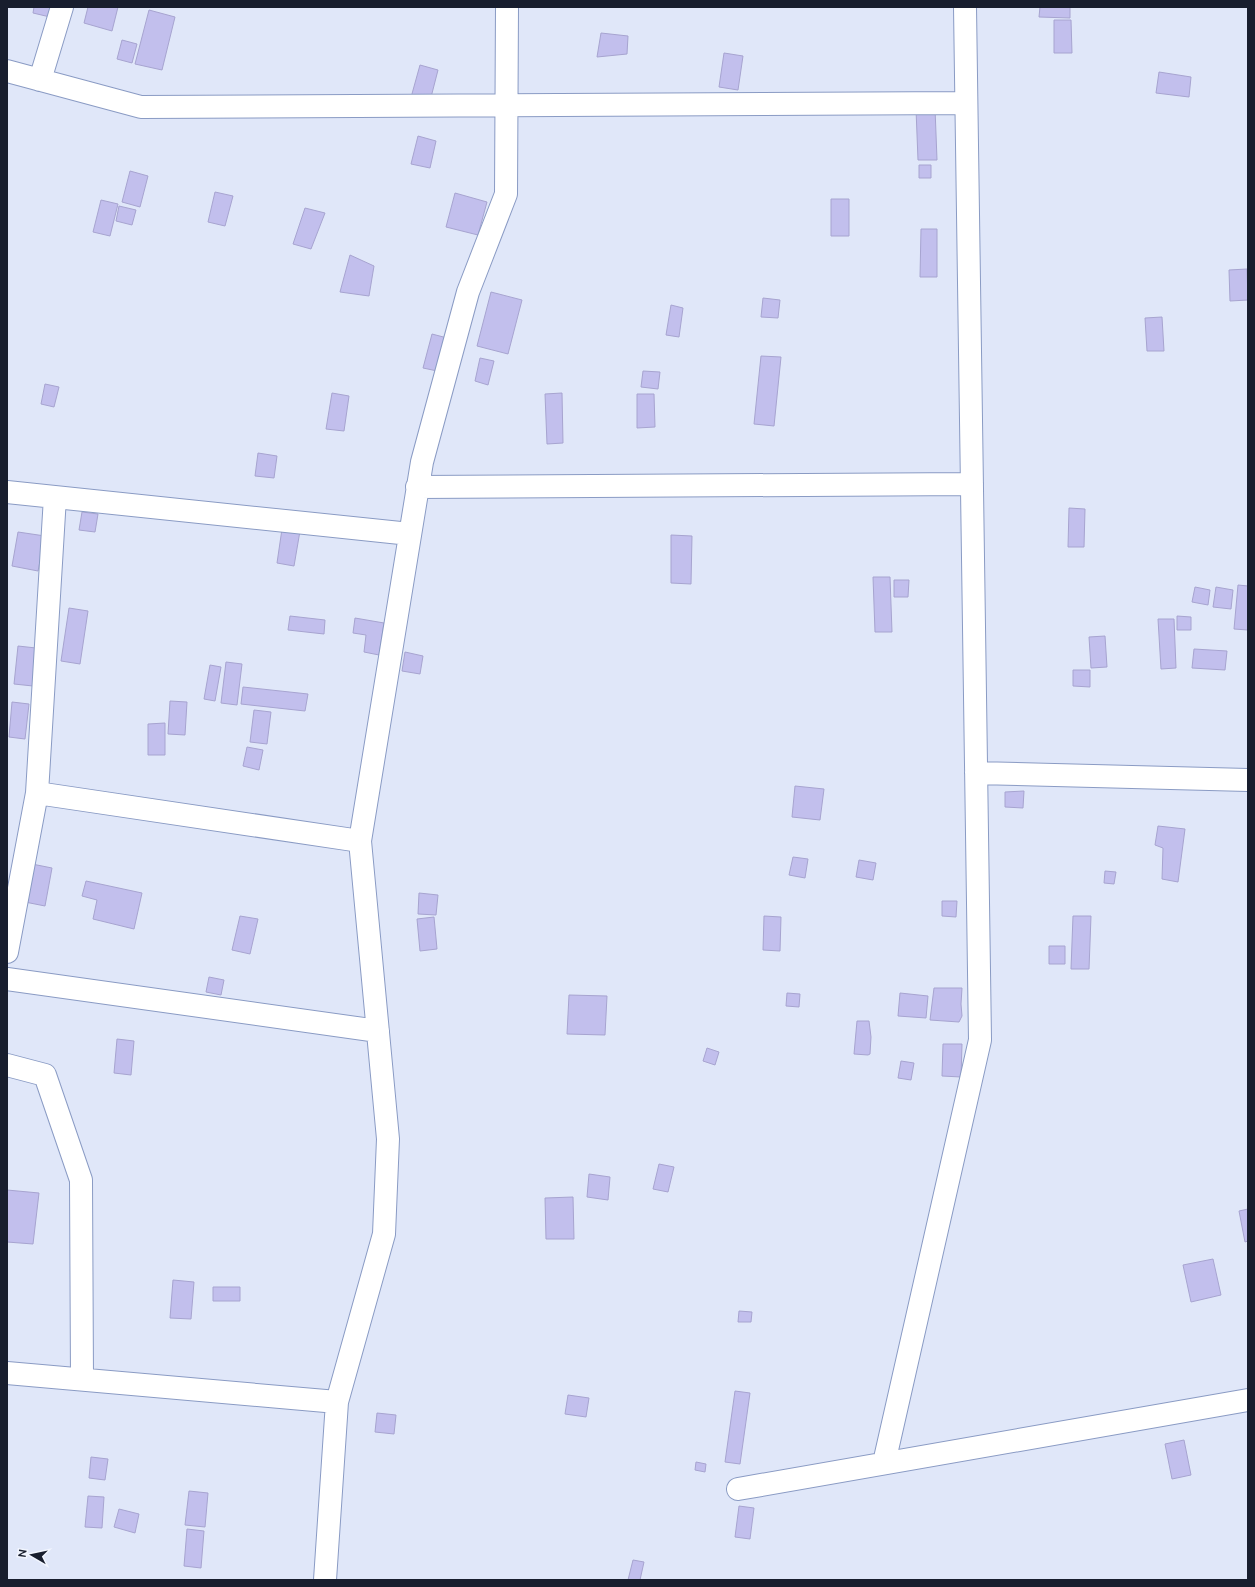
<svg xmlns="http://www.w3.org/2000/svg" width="1255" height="1587" viewBox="0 0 1255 1587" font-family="Ubuntu,sans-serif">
<rect width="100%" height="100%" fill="#e0e7f9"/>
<path fill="#c2bfed" stroke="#a7a4d0" d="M34,7H52L50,17L33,13Z
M88,7H118L112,31L84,23Z
M1040,7H1070V18L1039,17Z
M149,10L175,17L162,70L135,64Z
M1054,20H1071L1072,53H1054Z
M601,33L628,36L627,54L597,57Z
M122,40L137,44L132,63L117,59Z
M724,53L743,56L738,90L719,87Z
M420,65L438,70L429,105L410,101Z
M1159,72L1191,77L1189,97L1156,93Z
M935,108L937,160H918L916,109Z
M418,136L436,141L430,168L411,164Z
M919,165H931V178H919Z
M130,171L148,176L140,207L122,202Z
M215,192L233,196L225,226L208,222Z
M455,193L487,202L478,235L446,227Z
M831,199H849V236H831Z
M101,200L118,204L110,236L93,232Z
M119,206L136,210L132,225L116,221Z
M305,208L325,213L311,249L293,244Z
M921,229H937V277H920Z
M350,255L374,266L369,296L340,292Z
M1247,269L1248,300L1230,301L1229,270Z
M491,292L522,300L508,354L477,346Z
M763,298L780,300L778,318L761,317Z
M671,305L683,308L679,337L666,335Z
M1162,317L1164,351H1147L1145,318Z
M432,334L451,339L442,372L423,368Z
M761,356L781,357L774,426L754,424Z
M480,358L494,361L488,385L475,381Z
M643,371L660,372L658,389L641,387Z
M45,384L59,387L54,407L41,404Z
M332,393L349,396L344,431L326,429Z
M562,393L563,443L547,444L545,394Z
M637,394H654L655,427L637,428Z
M258,453L277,456L274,478L255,476Z
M1069,508L1085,509L1084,547H1068Z
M82,512L98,514L95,532L79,530Z
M282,529L300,531L294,566L277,563Z
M18,532L45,536L38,571L12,566Z
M671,535L692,536L691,584L671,583Z
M873,577H890L892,632H875Z
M894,580H909L908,597H894Z
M1238,585L1248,586V630L1234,629Z
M1195,587L1210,590L1208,605L1192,602Z
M1216,587L1233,590L1231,609L1213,607Z
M69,608L88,611L80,664L61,661Z
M290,616L325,620L324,634L288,630Z
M1177,616L1191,617V630H1177Z
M355,618L384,623L379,655L364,652L366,635L353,633Z
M1158,619H1174L1176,668L1161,669Z
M1105,636L1107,667L1091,668L1089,637Z
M18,646L36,648L33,686L14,684Z
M1194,649L1227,651L1225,670L1192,668Z
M405,652L423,656L420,674L402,671Z
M226,662L242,664L237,705L221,703Z
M210,665L221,667L215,701L204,699Z
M1073,670H1090V687L1073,686Z
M243,687L308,694L305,711L241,704Z
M170,701L187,702L185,735L168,734Z
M12,702L29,704L25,739L9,737Z
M254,710L271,712L267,744L250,742Z
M165,723V755H148V724Z
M247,747L263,750L259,770L243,766Z
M795,786L824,789L820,820L792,817Z
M1024,791L1023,808L1005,807V792Z
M1158,826L1185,829L1178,882L1162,879L1163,848L1155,845Z
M793,857L808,859L805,878L789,875Z
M859,860L876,863L873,880L856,877Z
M32,864L52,868L45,906L25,902Z
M1105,871L1116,872L1114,884L1104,883Z
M86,881L142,893L134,929L93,919L97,900L82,896Z
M419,893L438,895L436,915L418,914Z
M942,901H957L956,917L942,916Z
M240,916L258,919L250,954L232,950Z
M764,916L781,917L780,951L763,950Z
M1073,916H1091L1089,969H1071Z
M434,917L437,949L420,951L417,919Z
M1049,946H1065V964H1049Z
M209,977L224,980L221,995L206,992Z
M934,988H962L961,1004L962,1016L959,1022L930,1020Z
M787,993L800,994L799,1007L786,1006Z
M900,993L928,996L926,1018L898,1016Z
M569,995L607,996L605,1035L567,1034Z
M857,1021H869L871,1037L870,1054L868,1055L854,1054Z
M117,1039L134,1041L131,1075L114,1073Z
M943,1044H962L961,1077L942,1076Z
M707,1048L719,1052L715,1065L703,1061Z
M901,1061L914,1063L911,1080L898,1078Z
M659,1164L674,1167L668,1192L653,1189Z
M589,1174L610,1177L608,1200L587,1197Z
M7,1190L39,1193L33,1244L7,1242Z
M573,1197L574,1239H546L545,1198Z
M1248,1209V1241L1245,1242L1239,1211Z
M1213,1259L1221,1295L1191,1302L1183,1265Z
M173,1280L194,1282L191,1319L170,1318Z
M213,1287H240V1301H213Z
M739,1311L752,1312L751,1322H738Z
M735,1391L750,1393L740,1464L725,1462Z
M568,1395L589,1398L586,1417L565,1414Z
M377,1413L396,1415L394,1434L375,1432Z
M1184,1440L1191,1475L1172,1479L1165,1444Z
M91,1457L108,1459L105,1480L89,1478Z
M696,1462L706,1464L705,1472L695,1470Z
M189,1491L208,1493L205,1527L185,1525Z
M88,1496L104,1497L102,1528L85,1527Z
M739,1506L754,1508L750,1539L735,1537Z
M119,1509L139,1514L135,1533L114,1527Z
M187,1529L204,1531L201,1568L184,1566Z
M633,1560L644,1562L640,1580H628Z"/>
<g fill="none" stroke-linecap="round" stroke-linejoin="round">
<defs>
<path id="minor" d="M7,71L141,107L966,103
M40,80L62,7
M417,487L972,484
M7,492L410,534
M976,773L1248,780
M37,793L360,841
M7,952L37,793L55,497
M7,979L378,1031
M7,1065L45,1075L81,1180L82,1379
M7,1373L337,1402
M884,1463L980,1040L965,7
M738,1489L1248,1400
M325,1580L337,1402L384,1234L388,1139L360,841L422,462L468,292L506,194L507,7"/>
</defs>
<use href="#minor" stroke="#8a9bc4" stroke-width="24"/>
<use href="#minor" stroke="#fff" stroke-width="22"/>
</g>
<rect width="1255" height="1587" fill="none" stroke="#181e2e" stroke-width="16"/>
<g transform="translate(32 1555) rotate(279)" stroke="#f1f5fe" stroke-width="3" paint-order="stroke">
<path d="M0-3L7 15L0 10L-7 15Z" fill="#181e2e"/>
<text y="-6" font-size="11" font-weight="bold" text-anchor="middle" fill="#181e2e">N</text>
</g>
</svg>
